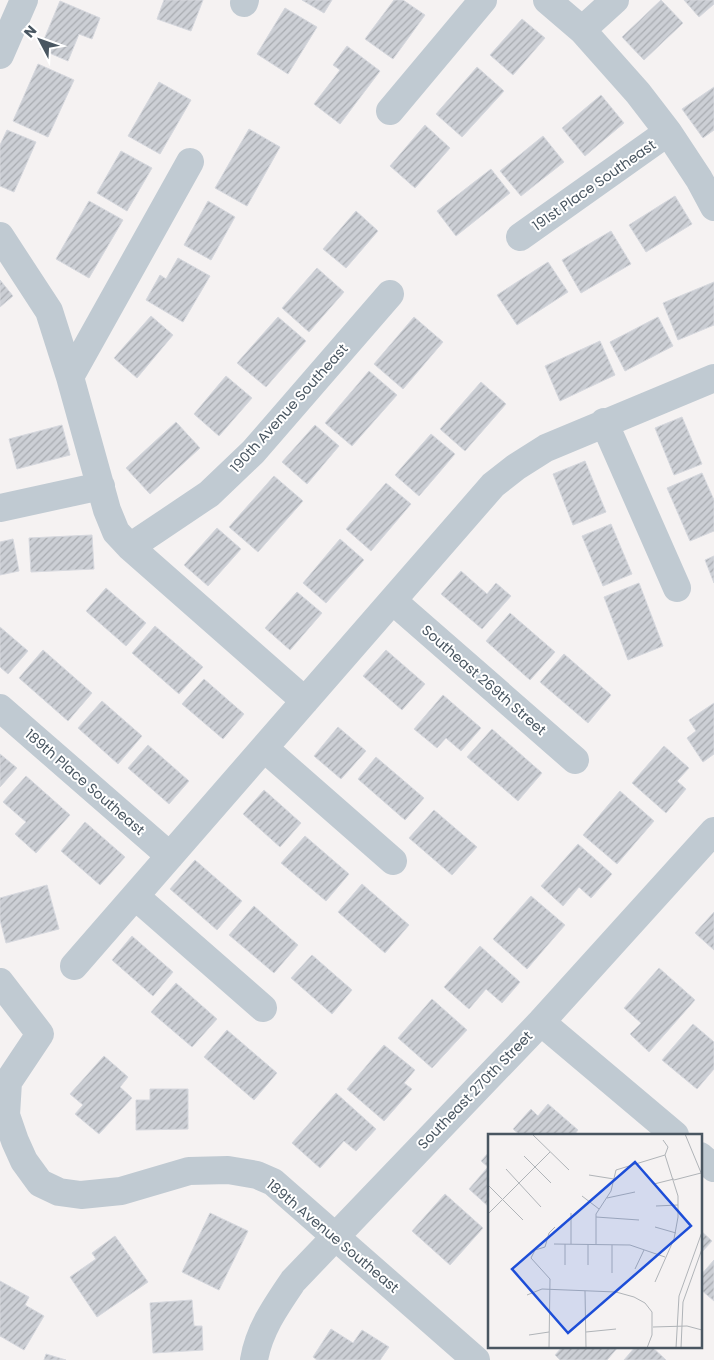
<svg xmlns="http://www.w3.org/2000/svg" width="714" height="1360" viewBox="0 0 714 1360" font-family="Poppins,sans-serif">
<defs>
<pattern id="building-hatch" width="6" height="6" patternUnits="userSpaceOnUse" patternTransform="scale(1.25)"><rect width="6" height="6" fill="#cccfd5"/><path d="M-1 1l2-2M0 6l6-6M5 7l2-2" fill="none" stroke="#a8abb0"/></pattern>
</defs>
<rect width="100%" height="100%" fill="#f5f2f2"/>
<path fill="url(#building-hatch)" stroke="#d6d8de" d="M164,0H203L191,31L157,19Z
M302,0H332L324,13Z
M394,0H403L425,15L393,59L365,39Z
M661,0L683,23L644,60L622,37Z
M684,0H714V4L699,17Z
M60,1L100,18L92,39L79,34L68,61L40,49Z
M285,8L317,27L288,74L257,54Z
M522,19L545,38L513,75L490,55Z
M347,46L380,71L340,124L314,104L340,70L333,65Z
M38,64L74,80L48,137L13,121Z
M477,67L504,91L462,137L436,114Z
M159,82L191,100L160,154L128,136Z
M714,87V130L703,138L682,109Z
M601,95L624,123L585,156L562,128Z
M425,125L450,148L415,188L390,166Z
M249,129L280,147L247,206L215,188Z
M7,130L36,142L14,192L0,186V145Z
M543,136L564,162L521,196L500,171Z
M121,151L152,168L127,211L97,193Z
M491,169L510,193L456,236L437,211Z
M675,196L692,224L646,252L629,225Z
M89,201L123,220L89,278L56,259Z
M208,201L235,217L211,260L184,245Z
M356,211L378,231L346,268L323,249Z
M611,231L631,264L581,293L562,260Z
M178,258L210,276L183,322L146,300L160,275L166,279Z
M548,262L568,292L517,325L497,295Z
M317,268L344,292L309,332L282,308Z
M0,280L13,296L0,307Z
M714,282V325L678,340L663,303Z
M151,316L173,335L137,378L114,358Z
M278,317L306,341L266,387L237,363Z
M414,317L443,342L403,389L374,364Z
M658,317L673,346L625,371L610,342Z
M600,341L615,375L560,401L545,366Z
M369,371L397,395L352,446L325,423Z
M226,376L252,398L219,436L194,414Z
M481,382L506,404L465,451L440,429Z
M682,417L702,464L674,475L655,428Z
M176,422L200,448L150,494L126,468Z
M62,425L70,455L17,469L9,439Z
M315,425L339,446L307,484L282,462Z
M431,434L455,454L419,496L395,475Z
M585,461L606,512L573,525L553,474Z
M702,473L714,500V531L690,541L667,488Z
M274,476L303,501L258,552L229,527Z
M386,483L411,504L371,551L346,529Z
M611,524L632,574L603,586L582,536Z
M217,528L241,549L208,586L184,565Z
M92,535L94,569L31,572L29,538Z
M13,539L19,571L0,575V542Z
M340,539L364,560L326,603L303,583Z
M714,556V583L705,560Z
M461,571L487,594L496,583L511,596L482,629L441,594Z
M639,583L663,646L628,660L604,597Z
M106,588L146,623L126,646L86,611Z
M297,592L322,613L290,650L265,628Z
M510,613L555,652L530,680L486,641Z
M155,626L203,667L179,694L132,653Z
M0,627L28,651L8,674L0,667Z
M43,650L92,693L68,721L19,678Z
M386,650L425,684L402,710L363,676Z
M564,654L611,695L588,723L540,682Z
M204,679L244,714L223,739L182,704Z
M443,695L481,728L461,751L446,738L437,748L414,729Z
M102,701L142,736L118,764L78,728Z
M714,703V754L703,762L687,738L696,731L689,720Z
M338,727L366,751L341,779L314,756Z
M492,729L542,773L518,801L467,757Z
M148,745L189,781L169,804L128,768Z
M664,746L689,768L677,781L686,789L666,813L632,783Z
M0,754L17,768L0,787Z
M376,757L424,798L405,820L358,779Z
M26,776L70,815L36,853L15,834L26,822L3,802Z
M264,790L301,823L280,847L243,814Z
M620,791L654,821L617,864L583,835Z
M434,810L477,847L452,875L409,838Z
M85,822L125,857L100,885L61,851Z
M305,836L349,874L326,901L281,863Z
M578,844L612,874L591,898L579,887L563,906L541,886Z
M195,860L242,901L217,930L170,889Z
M362,884L409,925L385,953L338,912Z
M47,885L59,929L6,943L0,920V898Z
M531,896L565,925L527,969L493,939Z
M254,906L298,945L274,973L229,935Z
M714,912V950L695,933Z
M132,936L173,972L153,996L112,960Z
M480,946L520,982L502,1003L486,989L469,1009L444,987Z
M312,955L352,990L332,1014L291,978Z
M659,968L695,1000L649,1052L630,1034L641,1023L624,1008Z
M176,983L217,1019L192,1047L151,1012Z
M432,999L467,1030L432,1068L398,1038Z
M693,1024L714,1042V1069L697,1089L662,1060Z
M227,1030L277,1073L254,1100L204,1057Z
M384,1045L415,1070L404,1083L412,1089L384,1121L347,1089Z
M104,1056L128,1077L120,1087L132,1098L99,1134L75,1114L83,1105L70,1094Z
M150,1089H188V1129L136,1130V1100H150Z
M336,1093L376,1129L356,1151L344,1141L320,1168L292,1143Z
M548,1104L578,1130L574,1135H520L513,1129L531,1109L538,1116Z
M489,1152V1207L469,1189L488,1167L481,1161Z
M445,1194L483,1228L450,1265L412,1231Z
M210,1213L248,1231L219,1290L182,1272Z
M700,1230L712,1241L700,1254Z
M115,1236L148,1282L97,1317L70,1277L96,1259L92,1253Z
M714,1260V1301L700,1289V1276Z
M0,1281L29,1297L25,1305L44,1316L24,1350L0,1336Z
M192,1300L194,1326H202L203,1350L153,1353L150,1303Z
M331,1329L353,1343L362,1330L389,1347L380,1360H317L313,1357Z
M563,1346H619L607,1360H560L555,1355Z
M636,1346H651L666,1360H624Z
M46,1354L66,1360H44Z"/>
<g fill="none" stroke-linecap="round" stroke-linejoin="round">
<path stroke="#c0cad2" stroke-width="28" d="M547,0L582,30L638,93L668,132L699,179L714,207
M244,3L245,0
M582,30L615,0
M0,55L24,0
M390,111L483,0
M0,236L49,311L70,377L107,510L116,532L130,547L305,701
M520,237L668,132
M70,377L190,162
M604,422L677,588
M0,508L101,486
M130,547L209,494L253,452L390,294
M393,601L575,760
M0,708L170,856
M264,748L393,861
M135,896L263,1008
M74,966L493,485L516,467L546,448L714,378
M0,982L40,1034L8,1082L6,1115L15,1141L24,1161L40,1183L59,1192L81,1195L121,1191L189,1171L228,1170L257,1175L273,1182L476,1360
M541,1022L675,1135
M700,1156L714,1168
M254,1360C259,1330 276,1306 293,1281L541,1022L714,831"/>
</g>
<g text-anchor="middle" stroke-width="4" stroke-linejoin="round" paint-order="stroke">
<g font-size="14" fill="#495661" stroke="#fff">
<text transform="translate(594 185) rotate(-35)" y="5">191st Place Southeast</text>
<text transform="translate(289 408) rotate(-48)" y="5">190th Avenue Southeast</text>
<text transform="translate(484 680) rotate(41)" y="5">Southeast 269th Street</text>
<text transform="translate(85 782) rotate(41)" y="5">189th Place Southeast</text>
<text transform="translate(475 1090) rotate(-46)" y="5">Southeast 270th Street</text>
<text transform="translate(333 1236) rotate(40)" y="5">189th Avenue Southeast</text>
</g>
</g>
<g transform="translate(488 1134)">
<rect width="214" height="214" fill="#f5f2f2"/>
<path fill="none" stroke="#b0b4b8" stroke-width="1" d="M44,0L81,36M197,0L214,41M175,6L180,13L177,21M36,22L63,49M18,35L53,73M101,41L126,45M186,46L213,39M166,50L186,45M0,51L35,86M94,62L111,75M119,64L147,58M168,72L190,71M0,80L62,18M108,83L151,86M167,93L188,99M66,110L142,111L177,123M83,110V79M108,110V80L123,57L128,36L177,21M77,131V110M100,131V110M147,135L156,116M124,139V111M167,148L186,105L190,83V62L177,21M97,157L98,214M39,161L54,155L128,158L146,163L157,169L164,178V201L159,214M165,193L199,192L214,196M98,198L128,195M41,201L61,198M61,214L62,145L43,124L47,116L57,113L61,99L67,93M188,214L191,162L214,98M193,214L195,168L214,115"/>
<path fill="#1d4ed8" fill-opacity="0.15" stroke="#1d4ed8" stroke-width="2.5" d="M147,28L203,92L80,199L24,135Z"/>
<rect width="214" height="214" fill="none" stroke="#495661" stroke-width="2.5"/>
</g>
<g transform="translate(40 40) rotate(311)" stroke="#ffffff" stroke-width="4" paint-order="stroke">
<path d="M0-4L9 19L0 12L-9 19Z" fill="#495661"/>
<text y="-8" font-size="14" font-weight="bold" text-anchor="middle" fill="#495661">N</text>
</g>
</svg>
